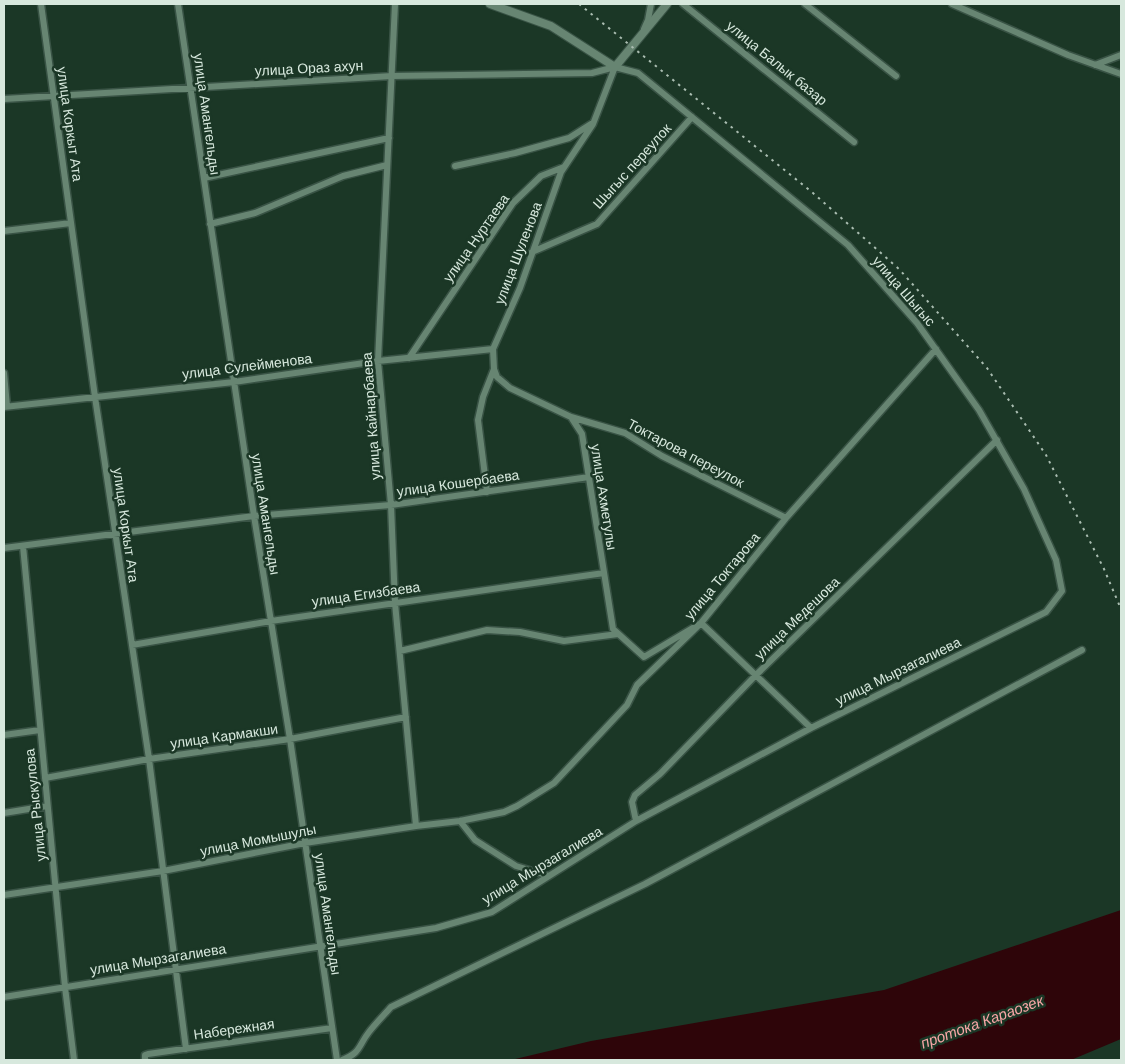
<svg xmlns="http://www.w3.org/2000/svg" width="1125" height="1064" viewBox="0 0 1125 1064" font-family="Helvetica,sans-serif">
<rect width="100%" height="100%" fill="#1b3726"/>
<path fill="#2e0509" d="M1121,910V1039L1071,1060H511L591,1041L884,990Z"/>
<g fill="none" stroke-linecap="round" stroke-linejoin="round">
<defs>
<path id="minor" d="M41,4L95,397L149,759L186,1049
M178,4L254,516L290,739L337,1060
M395,4L378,361L391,505L395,603L416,826
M683,4L854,142
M805,4L896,76
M952,4L1068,55L1121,74
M644,29L648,20L651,4
M1095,65L1121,55
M615,67L593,124L561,172L520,288L493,349L494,369L497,377L510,388L571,417L582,434L613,629L644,657L701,623L811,728
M4,99L392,76L592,73L615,67
M455,166L515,153L569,138L591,124
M204,178L389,138
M210,224L255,213L343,176L387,165
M4,231L71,223
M532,252L597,224L692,117
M409,358L513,203L541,176L564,167
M4,373L7,406
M4,407L234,382L378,361L493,349
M571,417L625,433L662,456L786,518
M487,492L478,420L483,397L494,369
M23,546L65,987L74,1060
M4,548L254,516L391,505L589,477
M132,645L271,621L604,573
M400,651L487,630L520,632L564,641L618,634
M4,735L40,730
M45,778L149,759L290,739L406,717
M4,813L47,806
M460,821L475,840L516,866L549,876
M636,821L632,802L635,795L660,774L755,676L997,440
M4,895L163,871L305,843L416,826L460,821L504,812L517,806L554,783L627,705L637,685L701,623L786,518L936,349
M4,997L436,928L492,912L636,821L811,728L1046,612L1062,591L1056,560L1024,489L979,410L917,323L848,245L638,73L615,67
M145,1060V1055L148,1054L332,1028
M342,1060C361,1053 358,1046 369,1032C376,1023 384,1015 391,1007L645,884L1082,650"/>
<path id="tertiary" d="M490,4L551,26L615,67L667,4"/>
</defs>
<use href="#minor" stroke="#395345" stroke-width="9"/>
<use href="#tertiary" stroke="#395345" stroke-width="10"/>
<use href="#minor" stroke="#678572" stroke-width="6"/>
<use href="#tertiary" stroke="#678572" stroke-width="8"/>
<path stroke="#aabdb1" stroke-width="2" stroke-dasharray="2.5 5" stroke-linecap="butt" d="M579,4L813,193L899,269L987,368L1046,455L1104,569L1121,609"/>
</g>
<g text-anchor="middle" stroke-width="5" stroke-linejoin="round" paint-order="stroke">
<g font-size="14" fill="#d7e8dd" stroke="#1b3726">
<text transform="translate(777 63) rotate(39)" y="5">улица Балык базар</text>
<text transform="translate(309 68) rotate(-3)" y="5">улица Ораз ахун</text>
<text transform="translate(207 114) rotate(82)" y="5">улица Амангельды</text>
<text transform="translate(70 124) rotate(82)" y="5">улица Коркыт Ата</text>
<text transform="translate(632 166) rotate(-48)" y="5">Шыгыс переулок</text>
<text transform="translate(476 238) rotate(-55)" y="5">улица Нуртаева</text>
<text transform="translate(518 253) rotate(-69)" y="5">улица Шуленова</text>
<text transform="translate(904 291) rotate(49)" y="5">улица Шыгыс</text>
<text transform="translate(247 366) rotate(-7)" y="5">улица Сулейменова</text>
<text transform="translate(371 416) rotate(-94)" y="5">улица Кайнарбаева</text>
<text transform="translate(686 453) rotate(28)" y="5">Токтарова переулок</text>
<text transform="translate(458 483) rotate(-8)" y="5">улица Кошербаева</text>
<text transform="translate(604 497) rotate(81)" y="5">улица Ахметулы</text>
<text transform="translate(266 514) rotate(81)" y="5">улица Амангельды</text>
<text transform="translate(126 525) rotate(82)" y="5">улица Коркыт Ата</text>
<text transform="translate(722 576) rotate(-50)" y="5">улица Токтарова</text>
<text transform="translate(366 594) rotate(-8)" y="5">улица Егизбаева</text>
<text transform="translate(797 618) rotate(-44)" y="5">улица Медешова</text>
<text transform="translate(898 671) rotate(-26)" y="5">улица Мырзагалиева</text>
<text transform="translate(224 736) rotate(-8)" y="5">улица Кармакши</text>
<text transform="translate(35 805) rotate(-96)" y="5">улица Рыскулова</text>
<text transform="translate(258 840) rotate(-11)" y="5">улица Момышулы</text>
<text transform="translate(542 865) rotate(-31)" y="5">улица Мырзагалиева</text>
<text transform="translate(328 914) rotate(82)" y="5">улица Амангельды</text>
<text transform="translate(158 959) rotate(-9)" y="5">улица Мырзагалиева</text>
<text transform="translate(234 1029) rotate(-8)" y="5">Набережная</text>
</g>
<g font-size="15" font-style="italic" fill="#f8a7a7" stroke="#1b3726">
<text transform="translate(982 1022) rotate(-20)" y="5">протока Караозек</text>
</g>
</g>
<rect width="1125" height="1064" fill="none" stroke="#d7e8dd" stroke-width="10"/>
</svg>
